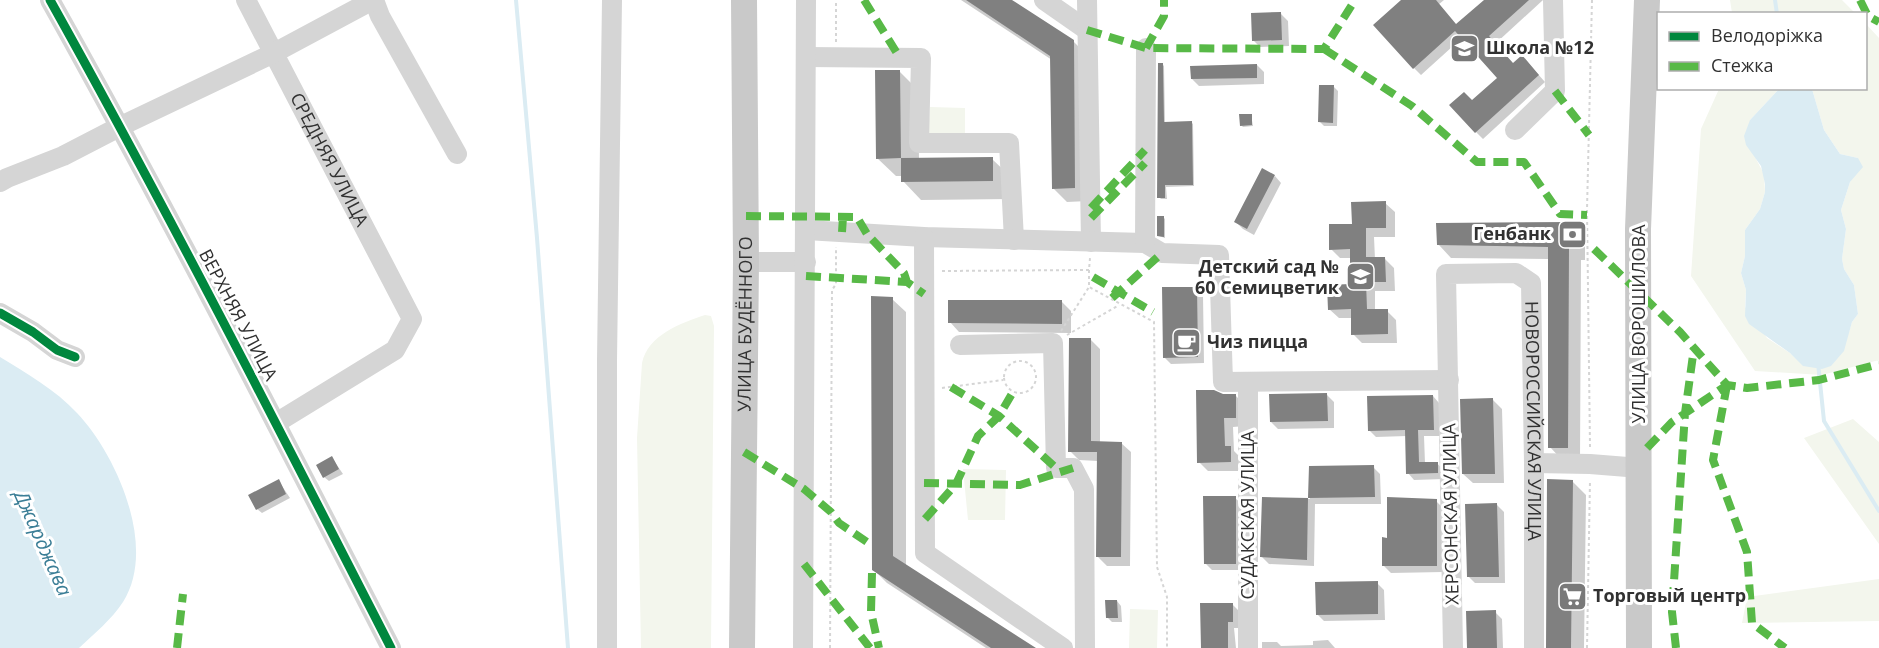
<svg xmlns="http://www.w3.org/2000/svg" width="1879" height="648" viewBox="0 0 1879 648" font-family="'Open Sans',sans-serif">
<rect width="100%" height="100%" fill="#fff"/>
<path fill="#f3f6ed" d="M1730,0H1842L1855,13H1732Z
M1866,24L1879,38V360L1822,375L1755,371L1691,276L1701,129L1719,89H1779L1750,120L1756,159L1764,174L1765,192L1760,209L1745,230V256L1741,273L1746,290L1745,307L1767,338L1790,353L1804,366L1849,332L1852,322L1858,314L1854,285L1844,269L1842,259L1846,229L1841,210L1850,182L1855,174L1858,158L1840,154L1824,130L1812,89L1866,88Z
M930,107L965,108V138H928Z
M705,315L711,316L714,326L711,648H641L637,438L642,363C648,335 681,323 705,315Z
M1853,419L1879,442V544L1804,438Z
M963,469L1006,470L1005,520H968Z
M1879,579V621L1742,623L1747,597Z
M1130,609L1158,610L1157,648H1129Z"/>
<path fill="#dbecf3" d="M1779,89H1812L1824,130L1840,154L1858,158L1863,167L1850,182L1841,210L1846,229L1842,259L1844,269L1854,285L1858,314L1852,322L1844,351L1831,366L1822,369L1803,366L1790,353L1749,324L1745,316L1746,290L1741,273L1745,256V230L1760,209L1765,192V184L1761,166L1746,145L1744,136L1750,120Z
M0,357C26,373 56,390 77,413C116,454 158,547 123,602C112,619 94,634 79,648H0Z"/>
<path fill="#0003" d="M961,0H1009L1073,41L1087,55L1088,201L1067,202L1053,188L1052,60Z
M1403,0H1444L1438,5L1457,26L1486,0H1543L1495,44L1513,65L1529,64L1545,82L1483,139L1476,132L1472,102L1499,78L1463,37L1421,75L1414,68Z
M1281,14L1288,21L1289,46L1260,47L1253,40Z
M1162,64L1164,66L1165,123L1191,122L1193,124L1194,186L1166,187L1167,199H1161L1159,197Z
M1257,65L1264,72V84L1199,86L1192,79Z
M899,71L918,90L919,159H992L1011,177V199L921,200L903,181V176H896L877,158Z
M1333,86L1338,91L1337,126H1324L1320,122Z
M1251,115L1253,126L1243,127L1241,125Z
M1275,176L1281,183L1254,235L1243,229L1236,222Z
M1385,203L1395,212V237H1374L1375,259H1385L1394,268L1395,291H1375V311H1387L1396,320L1397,343H1362L1353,334V318H1339L1329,309L1352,286V258H1340L1331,249L1353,226Z
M1163,217L1165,219V238L1159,236Z
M1572,224L1585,236V260H1581L1580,460H1562L1550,447L1549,259L1451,258L1439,245Z
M1196,288L1203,295L1204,363L1171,364L1164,357Z
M892,299L906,312V566L1033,648H986L887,583L873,569Z
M1062,302L1071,311V333L959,332L950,322Z
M1091,340L1100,349V443H1121L1131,452L1130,566H1107L1098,557V461L1079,460L1070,451Z
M1222,395H1235L1245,405V426L1233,427L1234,451L1240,457V471H1208L1199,462Z
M1327,395L1334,402V428L1278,429L1271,422Z
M1433,396L1439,403L1440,436H1424L1425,463H1437L1443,470L1444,479L1414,480L1408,473L1407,436L1376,437L1369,430Z
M1493,400L1502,409L1504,483H1473L1463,474Z
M332,458L343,474L329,481L324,477Z
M1373,467L1380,474L1381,504H1315L1314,566L1269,564L1262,557L1264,499H1310V468Z
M278,480L290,498L262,513L257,509Z
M1572,481L1586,495L1584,648H1547Z
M1235,498L1242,504V570H1212L1205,563Z
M1436,501L1443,508V572L1391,573L1384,566L1389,539Z
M1497,505L1504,512L1505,583H1475L1468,576Z
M1377,583L1384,590L1385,620L1324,621L1317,614Z
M1117,601L1121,606L1122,622H1112L1107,617Z
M1232,604L1239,611L1240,628H1234L1236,648H1202Z
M1495,612L1502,619L1503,648H1468Z
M1328,640L1335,648H1262V642H1277L1281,646L1313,645V641Z"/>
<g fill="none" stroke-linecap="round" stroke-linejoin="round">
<path stroke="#dbecf3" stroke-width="4" d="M516,0L537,238L568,648
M1775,0L1777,14
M1818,363L1824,421L1879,511"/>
</g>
<path fill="#808080" d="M966,0H1012L1074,40L1075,188L1052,189L1050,56Z
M1401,0H1436L1456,24L1484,0H1529L1489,36L1513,63L1522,55L1539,75L1475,133L1449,105L1464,92L1472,100L1497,78L1455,31L1413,69L1373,25Z
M1281,12L1282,40L1252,41L1251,13Z
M1158,63H1163L1164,122L1192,121L1193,185H1165V198H1157Z
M1257,64V78L1191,79L1190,66Z
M875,70H900L901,158L876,159Z
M1319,85H1334L1333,123L1318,122Z
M1239,114H1252V125L1240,126Z
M993,157V181L901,182V158Z
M1262,168L1275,175L1247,229L1234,222Z
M1386,201V228H1366V257H1385L1386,282H1366L1367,309H1388V334L1351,335V309L1328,310L1327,285L1350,284V249L1329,250V224H1352L1351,202Z
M1157,216H1164V237L1157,236Z
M1573,222V248H1569L1568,448H1548V247L1437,245L1436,223Z
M1162,287H1197L1198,357L1163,358Z
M871,296L893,297V556L1036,648H991L872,570Z
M948,300H1062V324L948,323Z
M1069,338H1091V441L1122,442L1121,557H1096L1097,452H1068Z
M1196,390H1214L1223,394H1236V418H1224L1225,446H1231V462L1197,463Z
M1327,393L1328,421L1270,422L1269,394Z
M1433,395L1434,430H1418L1419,462H1438V473L1406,474L1405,430L1368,431L1367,396Z
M1493,398L1495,474H1462L1460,399Z
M332,456L339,469L323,478L316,465Z
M1374,465L1375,497L1308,498L1309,466Z
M279,479L286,494L256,510L248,495Z
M1547,479L1573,480L1571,648H1546Z
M1203,496H1236V564H1204Z
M1262,497L1308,498L1307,560L1260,557Z
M1387,497L1437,499V566H1382V537L1387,538Z
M1497,503L1499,577H1467L1465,504Z
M1378,581V614L1316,615L1315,582Z
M1105,600H1117L1118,618H1106Z
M1200,603H1233V622H1228V648H1201Z
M1496,610L1497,648H1467L1466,611Z"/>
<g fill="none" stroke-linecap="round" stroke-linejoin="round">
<path stroke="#d5d5d5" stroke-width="2" stroke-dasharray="3 3" stroke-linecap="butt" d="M836,42V0
M1089,270V287L1154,322L1157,567L1167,597V648
M942,271L1089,270L1090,258
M1061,331L1089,287
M1067,335L1119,305
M1004 377a16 16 0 1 1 32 0a16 16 0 1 1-32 0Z
M942,388L1003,380
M1590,447L1587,210L1592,0
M830,648L832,290L836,284V247
M1587,648L1590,480"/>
<g stroke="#d5d5d5" stroke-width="20">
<path d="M50,0C169,213 280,431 391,648"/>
<path id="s1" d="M246,0L412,319L395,350L276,423"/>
<path d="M374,0L380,16L457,154"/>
<path d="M1044,0L1087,30"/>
<path d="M1087,0L1091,242"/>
<path d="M806,57L921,58L919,143H1009L1014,240"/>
<path d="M1515,130L1555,91L1553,0"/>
<path d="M0,182L7,178L63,156L121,126L274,53L373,0"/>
<path d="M806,230L924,237L1145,243L1162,253L1219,255L1223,382L1449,380"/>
<path d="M924,237L925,553L1063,648"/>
<path d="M1145,243L1146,48"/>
<path d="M746,262H806"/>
<path d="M0,313L33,332L57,350L75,357"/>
<path d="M960,345L1053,343L1056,468H1073L1084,489L1085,648"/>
<path d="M1534,463L1590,464L1640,468"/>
<path d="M607,648V360L612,0"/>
<path d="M803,648L806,0"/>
<path d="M1248,648V382"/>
<path id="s2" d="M1453,648L1446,274L1516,273L1531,283L1534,463V648"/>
</g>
<g stroke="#c9c9c9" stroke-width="26">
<path id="s3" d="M742,648L746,262L744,0"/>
<path d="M1639,648L1638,229L1647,0"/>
</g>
<path stroke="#58b947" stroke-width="8" stroke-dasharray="15 8" stroke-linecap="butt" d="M864,0L900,58
M1860,0L1868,16L1879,22
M1087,30L1146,48L1324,49L1355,0
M1146,48L1164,16V0
M1324,49L1412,106L1477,162H1524L1560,214L1587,215
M1555,91L1589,135
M1091,208L1145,150
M746,216L857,217L867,234L904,273L907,282
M1091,218L1145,163
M842,232L843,217
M1594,249L1680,332L1727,385L1747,388L1819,380L1879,364
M806,276L907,282L924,294
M1093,277L1153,312
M1112,298L1162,253
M1727,385L1713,460L1747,552L1752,623L1785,648
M951,387L999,416L1056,468
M1647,448L1672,422L1727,385
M744,452L804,489L831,512L839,523L867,542
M924,483L1020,485L1073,468
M925,519L956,484L978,436L999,416L1013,392
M804,564L870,648
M872,573L871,612L879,648
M177,648L183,594
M1676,648L1672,612L1685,413L1694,348"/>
<defs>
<path id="cycleway" d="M50,0C169,213 280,431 391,648
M0,313L33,332L57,350L75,357"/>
</defs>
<use href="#cycleway" stroke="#fff" stroke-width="13"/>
<use href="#cycleway" stroke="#00873e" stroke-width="9"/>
</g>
<defs>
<symbol id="school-square" viewBox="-11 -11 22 22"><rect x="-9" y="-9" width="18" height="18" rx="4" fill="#797979" stroke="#fff"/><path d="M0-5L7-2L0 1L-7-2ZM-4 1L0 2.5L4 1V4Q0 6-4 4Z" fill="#fff"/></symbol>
<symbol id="bank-square" viewBox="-11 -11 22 22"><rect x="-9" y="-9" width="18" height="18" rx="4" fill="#797979" stroke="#fff"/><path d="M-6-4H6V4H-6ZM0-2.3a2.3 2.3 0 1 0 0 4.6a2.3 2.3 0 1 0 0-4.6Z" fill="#fff"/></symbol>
<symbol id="cafe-square" viewBox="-11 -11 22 22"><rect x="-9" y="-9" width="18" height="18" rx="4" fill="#797979" stroke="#fff"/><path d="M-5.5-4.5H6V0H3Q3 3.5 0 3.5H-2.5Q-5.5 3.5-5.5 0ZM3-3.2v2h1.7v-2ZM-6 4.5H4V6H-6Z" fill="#fff"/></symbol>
<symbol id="supermarket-square" viewBox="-11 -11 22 22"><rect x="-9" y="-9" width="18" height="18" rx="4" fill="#797979" stroke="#fff"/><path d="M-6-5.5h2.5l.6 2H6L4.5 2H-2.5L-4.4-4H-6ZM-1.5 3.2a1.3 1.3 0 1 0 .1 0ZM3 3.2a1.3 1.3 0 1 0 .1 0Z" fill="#fff"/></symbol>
</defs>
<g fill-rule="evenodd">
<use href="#school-square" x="1448" y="32" width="33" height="33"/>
<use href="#bank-square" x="1556" y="218" width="33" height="33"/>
<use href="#school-square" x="1344" y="260" width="33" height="33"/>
<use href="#cafe-square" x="1170" y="326" width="33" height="33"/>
<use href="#supermarket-square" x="1556" y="580" width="33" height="33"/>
</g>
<g text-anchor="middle" stroke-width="6" stroke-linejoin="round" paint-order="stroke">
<g font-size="18" font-weight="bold" fill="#313131" stroke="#fff" text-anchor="start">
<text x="1486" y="54">Школа №12</text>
<text x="1551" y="240" text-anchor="end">Генбанк</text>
<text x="1339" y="273" text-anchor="end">Детский сад №<tspan x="1339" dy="21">60 Семицветик</tspan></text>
<text x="1207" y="348">Чиз пицца</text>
<text x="1593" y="602">Торговый центр</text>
</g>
<g font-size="18" fill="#313131" stroke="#fff">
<text dy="6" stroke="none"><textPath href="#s1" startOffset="180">СРЕДНЯЯ УЛИЦА</textPath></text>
<text transform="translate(238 315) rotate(62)" y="6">ВЕРХНЯЯ УЛИЦА</text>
<text dy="6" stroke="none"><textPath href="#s3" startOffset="324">УЛИЦА БУДЁННОГО</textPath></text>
<text transform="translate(1639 324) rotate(-90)" y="6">УЛИЦА ВОРОШИЛОВА</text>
<text dy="6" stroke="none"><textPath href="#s2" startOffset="600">НОВОРОССИЙСКАЯ УЛИЦА</textPath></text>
<text transform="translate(1451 514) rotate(-91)" y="6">ХЕРСОНСКАЯ УЛИЦА</text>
<text transform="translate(1248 515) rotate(-90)" y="6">СУДАКСКАЯ УЛИЦА</text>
</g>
<g font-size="20" font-style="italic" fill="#3b7e96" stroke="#fff">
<text transform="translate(43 543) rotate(66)" y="7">Джарджава</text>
</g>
</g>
<rect x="1657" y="12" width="210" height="78" fill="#ffffff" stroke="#adadad" stroke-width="1.5"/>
<rect x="1669" y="32" width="30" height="9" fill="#00873e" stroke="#adadad" stroke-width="1.5"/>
<text x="1711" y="42" font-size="18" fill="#313131">Велодоріжка</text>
<rect x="1669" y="62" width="30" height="9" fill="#58b947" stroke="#adadad" stroke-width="1.5"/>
<text x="1711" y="72" font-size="18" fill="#313131">Стежка</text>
</svg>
